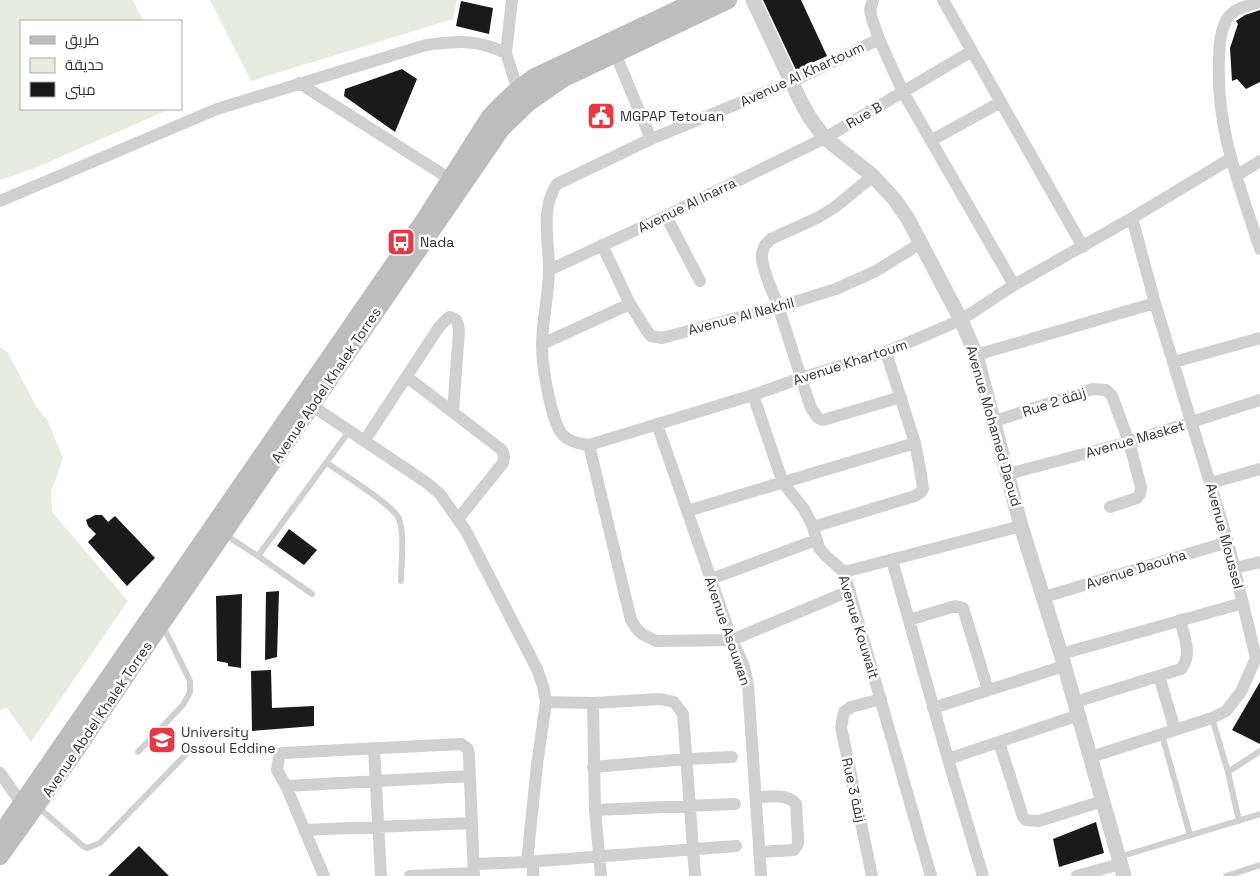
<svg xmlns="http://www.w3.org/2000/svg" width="1260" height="876" viewBox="0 0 1260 876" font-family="'Space Grotesk',Cairo,sans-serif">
<rect width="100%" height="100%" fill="#fff"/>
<path fill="#e6ecdf" d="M0,0H133L143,21H21V109H170L35,168L0,180Z
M210,0H457L453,19L251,81Z
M0,347L8,353L36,406L48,421L63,459L51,492L52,512L128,601L31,742L7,708L0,710Z"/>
<path fill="#1a1a1a" d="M763,0H801L827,56L796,70Z
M461,1L493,8L489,34L456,26Z
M1260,10V82L1246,89L1237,79L1232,81L1230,48L1238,24L1236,21L1245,15Z
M402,69L417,79L395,132L344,96L345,89Z
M95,515H102L108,522L115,516L155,558L127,586L88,542L96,534L88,526L86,520Z
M289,529L317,550L304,565L277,546Z
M279,591L277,657L265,660L266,592Z
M242,594L241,668L228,666V663L217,661L216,596Z
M271,670L272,708L314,706V726L252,731L251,671Z
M1260,682V744L1232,730Z
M1096,822L1104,853L1059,867L1053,839Z
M139,846L169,876H108Z"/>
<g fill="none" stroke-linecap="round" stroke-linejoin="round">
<path stroke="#d0d0d0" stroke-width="6" d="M327,463C341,473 395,506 399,519C405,536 401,563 401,581
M224,534L258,556L312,594
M258,556L350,430
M1212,718L1228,772L1260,751
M1162,735L1190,835
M138,752L183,705L190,692V681L162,624
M1228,772L1239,821
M38,807L83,846L87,848L100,843L190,750
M1119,857L1260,814
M1226,876L1260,865"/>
<path stroke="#d0d0d0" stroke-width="12" d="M512,0L506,53L520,97
M873,0L870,10L872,19L879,39L903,92L1014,285
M943,0L1083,247
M1260,2C1249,5 1234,8 1227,19C1220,31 1219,47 1219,60C1216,130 1239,183 1260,249
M879,39L791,82L651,139L557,184C540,209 549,240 549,269C549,295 542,320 542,345C542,366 546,386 551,406C558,431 560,442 589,445L753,395L801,378L886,352L961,320L1014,285L1132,218L1230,159
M615,53L651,139
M299,83L450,179
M932,140L1001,102
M873,176L835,207L819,217L771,239C765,244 761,250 762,259C764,276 774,293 779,309C790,342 800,375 811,408L818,418L823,420L901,397
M1236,176L1260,161
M0,201L217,109L426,45C459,41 476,39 506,53
M666,216L700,281
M602,245L630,304L647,331L651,336L662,338L778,307L836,289L876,271L921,243
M549,270L666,216L825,138L972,51
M542,344L630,304
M976,355L1155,303
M1174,362L1260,338
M407,377L502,450L504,457L503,463L458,519
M753,395L783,483L804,509L813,527L819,548L826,556L844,572L931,876
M305,401L427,483L440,494L466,531L537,669L543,686L546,702L537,765L527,862
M995,421L1093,389L1106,390L1112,396L1129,442L1141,487L1140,494L1137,498L1110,507
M657,424L732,640L744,666L748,685L761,876
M365,440L439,327L449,317C458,318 458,323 459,331L453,411
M589,445L631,620L636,628L642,634L656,641L732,640L849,591
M1008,474L1129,442L1260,400
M1211,483L1260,469
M687,511L915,443
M813,527L915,496L921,492L923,489L921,474L915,443L886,352
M892,560L948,759L983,876
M1235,568L1260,562
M844,572L1021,526
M711,579L816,540
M1044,597L1228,542
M909,620L955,606L963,608L988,690
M1061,654L1243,603
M1159,676L1175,730
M546,702L593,703L660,699L674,702L683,714L695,876
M1075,702L1181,669C1193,655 1184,636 1180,620
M593,703L595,810L601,876
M933,708L1064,666
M999,742L1023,817L1026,820L1039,821L1103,801
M374,748L381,876
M1091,757L1212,718L1226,711L1241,692L1256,658L1228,542L1155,303L1132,218
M948,759L1079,715
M593,767L687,759L732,757
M0,773L22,804
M286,786L470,776
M757,797C770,797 787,793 796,804L798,839V844L794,850L760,852
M595,810L735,804
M304,830L472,823
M533,862V876
M474,864L527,862L736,846
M324,876L286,786L277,770L279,757L282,753L461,744L468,749L469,756L474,876
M410,876L474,873
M872,876L841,727L844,712L851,707L881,699
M1077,876L1120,864"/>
<path stroke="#d0d0d0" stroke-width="15" d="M753,0L800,100L810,118L825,138L873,176L895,200L908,219L961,320L976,355L1021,526L1061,654L1124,876"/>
<path stroke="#bdbdbd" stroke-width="18" d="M0,835L425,219L489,118C502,103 516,90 533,78L698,0
M0,856L71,757L152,637L502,128L529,102L564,78L728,0"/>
</g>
<defs>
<symbol id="civic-square" viewBox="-11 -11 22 22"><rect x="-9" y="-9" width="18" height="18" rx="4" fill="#e63946" stroke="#fff"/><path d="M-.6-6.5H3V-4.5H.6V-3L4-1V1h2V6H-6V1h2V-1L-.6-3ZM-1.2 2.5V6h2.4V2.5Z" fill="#fff"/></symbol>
<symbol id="bus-square" viewBox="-11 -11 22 22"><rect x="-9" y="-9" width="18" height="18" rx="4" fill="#e63946" stroke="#fff"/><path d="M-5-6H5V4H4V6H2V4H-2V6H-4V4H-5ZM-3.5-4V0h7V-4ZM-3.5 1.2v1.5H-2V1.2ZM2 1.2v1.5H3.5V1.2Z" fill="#fff"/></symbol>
<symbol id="university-square" viewBox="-11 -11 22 22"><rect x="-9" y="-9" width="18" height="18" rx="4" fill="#e63946" stroke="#fff"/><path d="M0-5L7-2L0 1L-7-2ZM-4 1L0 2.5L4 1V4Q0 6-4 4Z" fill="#fff"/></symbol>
</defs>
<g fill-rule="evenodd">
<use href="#civic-square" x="585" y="100" width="32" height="32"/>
<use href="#bus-square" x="385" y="226" width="32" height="32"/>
<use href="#university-square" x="146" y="724" width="32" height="32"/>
</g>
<g text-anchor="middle" stroke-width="5" stroke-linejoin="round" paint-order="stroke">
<g font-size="14" fill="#333" stroke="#fff">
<text transform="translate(802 74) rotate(-25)" y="5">Avenue Al Khartoum</text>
<text transform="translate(864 115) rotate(-30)" y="5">Rue B</text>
<text transform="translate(687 205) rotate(-26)" y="5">Avenue Al Inarra</text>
<text transform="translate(741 316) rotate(-15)" y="5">Avenue Al Nakhil</text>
<text transform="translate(850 362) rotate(-18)" y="5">Avenue Khartoum</text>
<text transform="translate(326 385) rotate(-56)" y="5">Avenue Abdel Khalek Torres</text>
<text transform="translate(1054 402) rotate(-18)" y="5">Rue 2 زنقة</text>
<text transform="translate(994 426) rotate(74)" y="5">Avenue Mohamed Daoud</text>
<text transform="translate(1135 439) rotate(-16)" y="5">Avenue Masket</text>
<text transform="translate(1225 536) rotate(75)" y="5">Avenue Moussel</text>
<text transform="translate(1136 569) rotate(-17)" y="5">Avenue Daouha</text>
<text transform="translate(859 627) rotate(73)" y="5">Avenue Kouwait</text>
<text transform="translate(728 631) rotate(71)" y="5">Avenue Asouwan</text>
<text transform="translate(97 719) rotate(-56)" y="5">Avenue Abdel Khalek Torres</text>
<text transform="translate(854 790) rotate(77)" y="5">Rue 3 زنقة</text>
</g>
<g font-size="14" fill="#333" stroke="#fff" text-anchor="start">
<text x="620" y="121">MGPAP Tetouan</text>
<text x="420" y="247">Nada</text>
<text x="181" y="737">University<tspan x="181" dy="16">Ossoul Eddine</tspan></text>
</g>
</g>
<rect x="20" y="20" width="162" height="90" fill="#ffffff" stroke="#adadad"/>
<rect x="30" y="36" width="25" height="8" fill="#bdbdbd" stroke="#adadad"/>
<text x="65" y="45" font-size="15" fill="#333333">طريق</text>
<rect x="30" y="58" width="25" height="15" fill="#e6ecdf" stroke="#adadad"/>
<text x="65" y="70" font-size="15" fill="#333333">حديقة</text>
<rect x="30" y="82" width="25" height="15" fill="#1a1a1a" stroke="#adadad"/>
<text x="65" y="95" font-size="15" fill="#333333">مبنى</text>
</svg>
